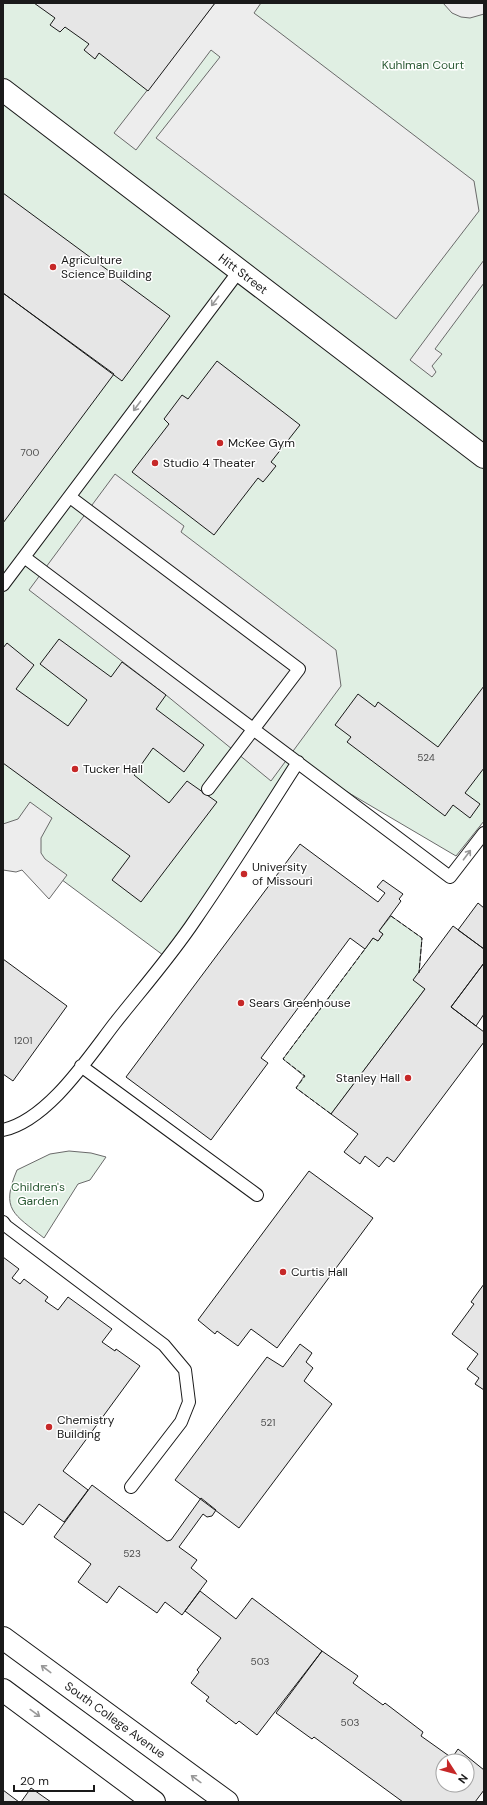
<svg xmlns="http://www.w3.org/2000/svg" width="487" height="1805" viewBox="0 0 487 1805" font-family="'DM Sans',sans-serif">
<rect width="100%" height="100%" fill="#fff"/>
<path fill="#e0efe3" stroke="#6a6a6a" d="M3,3H484V821L456,856L298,763L167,958L3,836Z
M391,916L422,938L419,973L425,989L331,1114L296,1088L304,1076L283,1059L373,938L378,941L383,934L379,931Z
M69,1151L91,1153L106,1157L90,1180L78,1184L44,1238C14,1214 0,1210 17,1170L50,1154Z"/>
<path fill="#ededed" stroke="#6a6a6a" d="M215,3H261L254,13L474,181L479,211L396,319L156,138L220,57L211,50L136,150L114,133Z
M443,3H484V14L470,18L461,17L452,13Z
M484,260V283L435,349L442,354L432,366L436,372L432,377L410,360Z
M115,474L184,526L181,532L336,650L341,686L271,781L166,695L29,590Z
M30,802L52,818L41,838V853L45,859L67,875L49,899L22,870L16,872L3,870V824L18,819Z"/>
<path fill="#e6e6e6" stroke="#1a1a1a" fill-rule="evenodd" d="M34,3H215L148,91L99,53L95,59L84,50L89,44L65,27L60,32L50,25L55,18Z
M3,193L170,316L122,381L3,293Z
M3,293L114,374L3,523Z
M217,361L300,425L271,462L276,466L268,476L263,482L258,478L214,535L132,472L169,424L164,419L182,395L188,399Z
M59,639L111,677L122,662L166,695L156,709L204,745L184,772L153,748L134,775L169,803L187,781L217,802L141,902L112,880L130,856L3,763V648L7,643L34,665L16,689L68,726L87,700L40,664Z
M484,686V768L465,793L480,804L470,818L453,805L445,816L347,742L351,737L335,725L358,694L375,707L378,702L438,747Z
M300,844L378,902L385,893L377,887L383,880L403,894L399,899L401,901L379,931L383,934L378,941L373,938L365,949L350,938L261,1058L268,1063L211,1140L126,1077Z
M478,903L484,908V949L458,930Z
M453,926L484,949V963L451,1007L484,1032V1042L394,1162L387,1157L379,1167L365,1156L360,1164L344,1152L358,1134L331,1114L425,989L413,980Z
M3,959L67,1006L13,1081L3,1074Z
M484,963V1014L476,1026L451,1007Z
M309,1171L373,1218L277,1348L251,1329L238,1346L217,1331L215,1334L198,1320Z
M3,1257L19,1269L12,1278L20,1284L24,1279L48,1297L45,1301L58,1310L68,1297L112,1329L102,1342L115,1351L116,1349L140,1366L63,1471L88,1490L64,1522L39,1504L23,1525L3,1511Z
M484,1284V1390L475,1384L479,1378L467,1369L478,1354L452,1334L474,1304L471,1302Z
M300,1344L312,1353L306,1362L313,1368L304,1381L332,1404L239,1528L175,1480L267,1357L283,1367Z
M92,1485L167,1541L171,1540L201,1498L216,1510L212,1516L207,1517L203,1514L179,1547L197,1560L191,1568L207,1581L182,1615L165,1602L157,1613L119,1586L107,1603L78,1582L91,1564L54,1537Z
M200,1591L236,1619L252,1598L322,1651L257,1735L239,1721L236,1724L206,1701L209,1697L191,1683L199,1672L197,1670L221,1638L185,1611Z
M322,1651L358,1676L353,1683L383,1705L385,1703L423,1732L421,1736L452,1758L458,1749L484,1770V1790L475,1802H403L314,1737L312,1739L276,1713ZM443,1761H467V1785H443Z
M31,1788L51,1802H21Z
M3,1790L19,1802H3Z"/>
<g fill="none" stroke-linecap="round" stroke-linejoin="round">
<defs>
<path id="service" d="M70,497L299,669L208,789
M24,557L450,877L484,833
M3,585L239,271
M81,1066L257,1195
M3,1130C48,1120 88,1058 115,1023C142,989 171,956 195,920C231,868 264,815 298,762
M3,1222L6,1226L164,1345L185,1370L189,1402L181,1422L131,1487"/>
<path id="tertiary" d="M3,90L484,457"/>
<path id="secondary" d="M3,1638L227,1802
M3,1690L154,1802"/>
</defs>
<use href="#service" stroke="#1a1a1a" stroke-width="14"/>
<use href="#tertiary" stroke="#1a1a1a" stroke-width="24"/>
<use href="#secondary" stroke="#1a1a1a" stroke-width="24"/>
<use href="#service" stroke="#fff" stroke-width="12"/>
<use href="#tertiary" stroke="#fff" stroke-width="22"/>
<use href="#secondary" stroke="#fff" stroke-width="22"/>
<path stroke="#1a1a1a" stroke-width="1" stroke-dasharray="5 2" stroke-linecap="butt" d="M391,916L422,938L419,973
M331,1114L296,1088L305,1076L283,1059L365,949"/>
</g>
<defs><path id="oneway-shaft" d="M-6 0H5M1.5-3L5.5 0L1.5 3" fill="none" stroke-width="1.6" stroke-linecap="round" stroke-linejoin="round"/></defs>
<g stroke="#989898">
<use href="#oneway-shaft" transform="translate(215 301) rotate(127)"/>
<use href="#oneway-shaft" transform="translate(137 406) rotate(127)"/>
<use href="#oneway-shaft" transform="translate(467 855) rotate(-53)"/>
<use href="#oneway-shaft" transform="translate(46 1669) rotate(-143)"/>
<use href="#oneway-shaft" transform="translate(35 1713) rotate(36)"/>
<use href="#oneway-shaft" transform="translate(196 1779) rotate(-144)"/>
</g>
<g fill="#c62828" stroke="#fff" stroke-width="1.5">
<circle cx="53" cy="267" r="4"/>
<circle cx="220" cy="443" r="4"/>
<circle cx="155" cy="463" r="4"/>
<circle cx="75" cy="769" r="4"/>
<circle cx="244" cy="874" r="4"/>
<circle cx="241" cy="1003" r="4"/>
<circle cx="408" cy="1078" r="4"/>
<circle cx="283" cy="1272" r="4"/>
<circle cx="49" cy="1427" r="4"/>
</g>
<g text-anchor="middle" stroke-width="3" stroke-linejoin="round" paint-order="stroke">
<g font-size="10" fill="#4d4d4d">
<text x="30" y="456">700</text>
<text x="426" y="761">524</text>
<text x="23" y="1044">1201</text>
<text x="268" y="1426">521</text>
<text x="132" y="1557">523</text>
<text x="260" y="1665">503</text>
<text x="350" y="1726">503</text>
</g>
<g font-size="12" fill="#2b5a34" stroke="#fff">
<text x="423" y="69">Kuhlman Court</text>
<text x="38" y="1191">Children's<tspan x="38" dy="14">Garden</tspan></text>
</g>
<g font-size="12" fill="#1a1a1a" stroke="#fff" text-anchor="start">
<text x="61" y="264">Agriculture<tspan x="61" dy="14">Science Building</tspan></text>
<text x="228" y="447">McKee Gym</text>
<text x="163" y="467">Studio 4 Theater</text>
<text x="83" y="773">Tucker Hall</text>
<text x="252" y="871">University<tspan x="252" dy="14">of Missouri</tspan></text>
<text x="249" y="1007">Sears Greenhouse</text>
<text x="400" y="1082" text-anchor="end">Stanley Hall</text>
<text x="291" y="1276">Curtis Hall</text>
<text x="57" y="1424">Chemistry<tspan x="57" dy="14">Building</tspan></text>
</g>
<g font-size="12" fill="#1a1a1a" stroke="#fff">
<text transform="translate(243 274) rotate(37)" y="4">Hitt Street</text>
<text transform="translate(115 1720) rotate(36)" y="4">South College Avenue</text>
</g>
</g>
<rect width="487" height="1805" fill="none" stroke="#1a1a1a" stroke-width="8"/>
<g transform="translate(455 1773) rotate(126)"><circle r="19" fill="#ffffff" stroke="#a3a3a3"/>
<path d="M0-3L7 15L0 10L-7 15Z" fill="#c62828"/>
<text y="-6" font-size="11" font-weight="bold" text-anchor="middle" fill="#1a1a1a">N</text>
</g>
<path d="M14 1785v6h80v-6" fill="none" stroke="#1a1a1a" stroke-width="2"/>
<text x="20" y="1785" font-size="12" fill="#1a1a1a" stroke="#ffffff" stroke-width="3" paint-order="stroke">20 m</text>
</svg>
